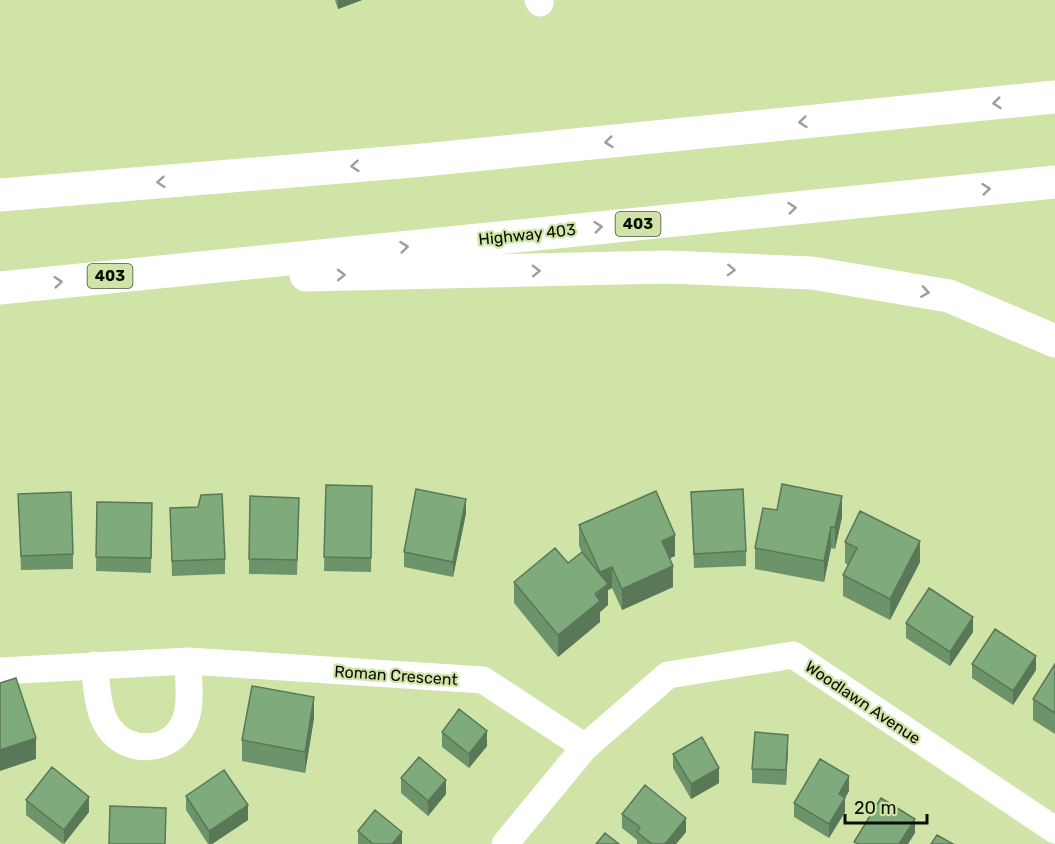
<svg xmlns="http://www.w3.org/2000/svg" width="1055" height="844" viewBox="0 0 1055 844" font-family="Rubik,sans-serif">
<rect width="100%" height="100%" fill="#d0e4a8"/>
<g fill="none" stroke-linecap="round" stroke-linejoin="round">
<path stroke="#fff" stroke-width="27" d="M538,0L540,3
M94,665C97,684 97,712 109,728C128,755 172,753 185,721C192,703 188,680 188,661
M0,671L188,661L483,680L585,747
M505,844L585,747L668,675L793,655L1055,830"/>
<path stroke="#fff" stroke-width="33" d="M0,195L413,161L1055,97
M306,275L668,267L812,273L949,296L1055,341
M0,288L1055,182"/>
</g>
<path fill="#6d936b" d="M335,0H362L338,9Z
M326,485L372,486L371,572L324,571Z
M691,492L746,551V566L694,568Z
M18,494L73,554V569L21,570Z
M97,502L152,503L151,573L96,571Z
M170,508L225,559V574L172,576Z
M777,510L842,517L835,549L831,548L824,582L755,569V548Z
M299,512L297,575L249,574V559Z
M466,513L453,577L404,567V552Z
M579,525L675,556L670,558L673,587L622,610L612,588L608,590V605L600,612V622L558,657L514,603V582L568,563L582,553L579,546Z
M845,542L920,562L890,620L843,596V575L848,565L845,563Z
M906,623L973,632L950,666L906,638Z
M972,664L1036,670L1013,705L972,678Z
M1055,664V734L1033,720V699Z
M314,718L305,773L242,761V740Z
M442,732L487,746L469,768L442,747Z
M788,749L786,785L752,783V769Z
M673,754L719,783L691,799L673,768Z
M401,778L446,794L428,816L401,793Z
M849,791L845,798V812L829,838L794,817V803Z
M186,796L248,820L212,844H208L186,810Z
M26,800L89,812L63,844L26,815Z
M622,814L686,832L676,844H637V840L622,828Z
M358,831L402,844H358Z"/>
<path fill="#597857" d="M338,0H362L338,9Z
M842,496V517L835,549V527Z
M466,499V513L453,577V562Z
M831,527V548L824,582V561Z
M675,535V556L662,562V541Z
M920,541V562L890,620V599Z
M673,566V587L622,610V589Z
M612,567V588L608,590V605L600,612V622L558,657V635L600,591V572Z
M973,617V632L950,666V652Z
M1036,656V670L1013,705V691Z
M314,697V718L305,773V752Z
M487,731V746L469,768V754Z
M788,735V749L786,785V770Z
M36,738V759L0,771V750Z
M719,768V783L691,799V784Z
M849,776V791L845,798V812L829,838V824L839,794Z
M446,780V794L428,816V801Z
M89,797V812L64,844V830Z
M248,805V820L212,844H209V831Z
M686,818V832L676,844H665Z
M915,819V833L908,844H899Z
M402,832V844H392Z"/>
<path fill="#7fab7c" stroke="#597857" stroke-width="1.5" d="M782,484L842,496L835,527H831L824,561L755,548L763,508L777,510Z
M326,485L372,486L371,558L324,557Z
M416,489L466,499L453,562L404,552Z
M743,489L746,551L694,554L691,492Z
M656,491L675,535L662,541L673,566L622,589L612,567L600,572L579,525Z
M71,492L73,554L21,556L18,494Z
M222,494L225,559L172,561L170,508L198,507L201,495Z
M250,496L299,498L297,560L249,559Z
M97,502L152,503L151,558L96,557Z
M860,511L920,541L890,599L843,575L857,548L845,542Z
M555,548L568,563L582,552L608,584L595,594L600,601L558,635L514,582Z
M929,588L973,617L950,652L906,623Z
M995,629L1036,656L1013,691L972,664Z
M1055,664V713L1033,699Z
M16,678L36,738L0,750V683Z
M252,686L314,697L305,752L242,740Z
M459,709L487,731L469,754L442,732Z
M755,732L788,735L786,770L752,769Z
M702,737L719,768L691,784L673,754Z
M419,757L446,780L428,801L401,778Z
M820,759L849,776L839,794L845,798L829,824L794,803Z
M52,767L89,797L64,830L26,800Z
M224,770L248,805L209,831L186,796Z
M645,785L686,818L665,844H652L637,832L640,827L622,814Z
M881,798L915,819L899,844H858L854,842Z
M110,806L166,808L165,844H109Z
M375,810L402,832L392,844H373L358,831Z
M605,833L619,844H596Z
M937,835L953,844H931Z"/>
<defs><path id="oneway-chevron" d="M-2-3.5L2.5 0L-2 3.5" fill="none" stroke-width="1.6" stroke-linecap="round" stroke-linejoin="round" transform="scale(1.5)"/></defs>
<g stroke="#9d9f99">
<use href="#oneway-chevron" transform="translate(997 103) rotate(174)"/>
<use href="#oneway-chevron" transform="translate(803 122) rotate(174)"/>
<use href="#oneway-chevron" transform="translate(609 142) rotate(174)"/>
<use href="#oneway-chevron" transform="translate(355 166) rotate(175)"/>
<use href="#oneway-chevron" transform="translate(161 182) rotate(175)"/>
<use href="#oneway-chevron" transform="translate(986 189) rotate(-6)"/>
<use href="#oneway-chevron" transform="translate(792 208) rotate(-6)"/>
<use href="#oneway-chevron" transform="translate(598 227) rotate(-6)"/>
<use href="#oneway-chevron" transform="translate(404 247) rotate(-6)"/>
<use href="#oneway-chevron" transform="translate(731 270) rotate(2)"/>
<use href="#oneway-chevron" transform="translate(536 271) rotate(-1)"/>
<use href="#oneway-chevron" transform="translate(341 275) rotate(-1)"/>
<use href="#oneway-chevron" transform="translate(58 282) rotate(-6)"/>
<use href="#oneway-chevron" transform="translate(925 292) rotate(9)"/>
</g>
<g text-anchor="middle" stroke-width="4.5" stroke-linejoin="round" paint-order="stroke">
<g fill="#d0e4a8" stroke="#454f32" stroke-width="1.5">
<rect x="615.5" y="212" width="45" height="24" rx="4.5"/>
<rect x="87.5" y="264" width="45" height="24" rx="4.5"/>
</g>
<g font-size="15" font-weight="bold" fill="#0a0f00">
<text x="638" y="229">403</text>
<text x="110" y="281">403</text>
</g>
<g font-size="16" fill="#0a0f00" stroke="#d0e4a8">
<text transform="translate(527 234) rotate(-6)" y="6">Highway 403</text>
<text transform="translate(396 675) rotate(4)" y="6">Roman Crescent</text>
<text transform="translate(863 702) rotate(34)" y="6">Woodlawn Avenue</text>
</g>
</g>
<path d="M845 814v9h82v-9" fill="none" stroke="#0a0f00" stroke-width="3"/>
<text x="854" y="814" font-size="18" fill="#0a0f00" stroke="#d0e4a8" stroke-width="4.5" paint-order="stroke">20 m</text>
</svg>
